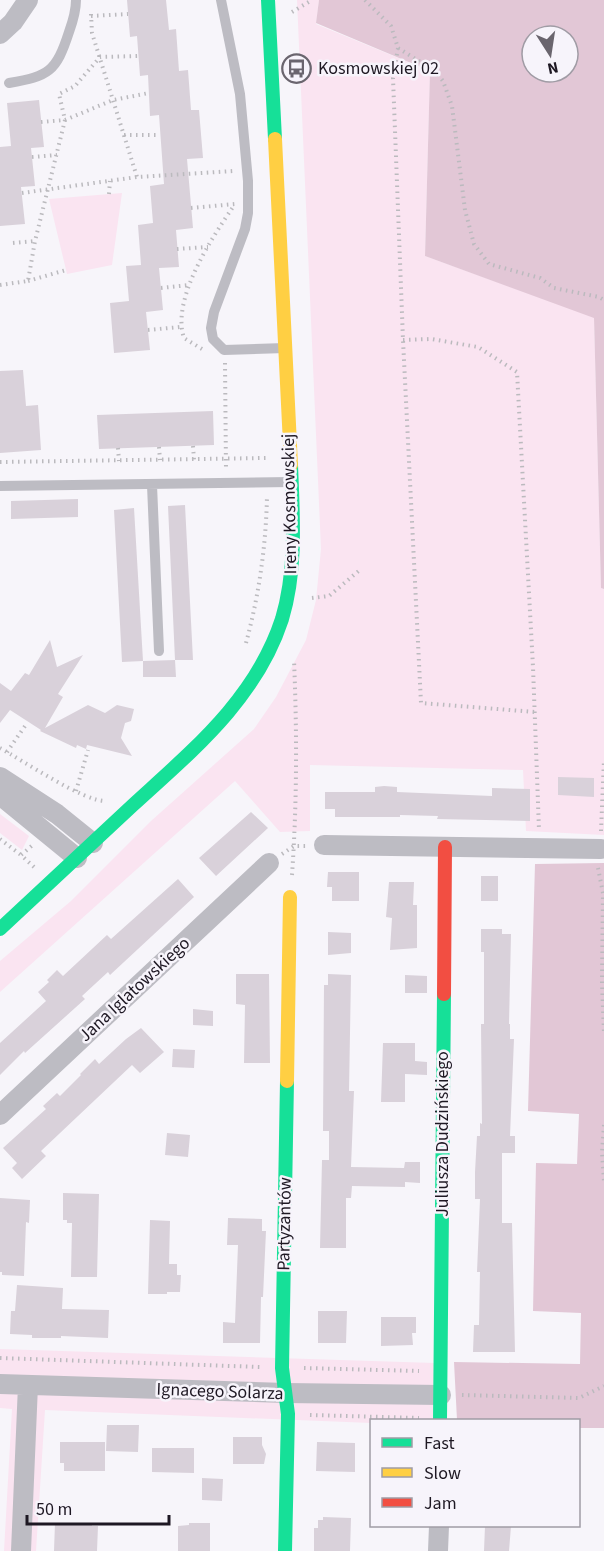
<svg xmlns="http://www.w3.org/2000/svg" width="604" height="1551" viewBox="0 0 604 1551" font-family="'Source Sans 3',sans-serif">
<rect width="100%" height="100%" fill="#f7f5fa"/>
<path fill="#fae4f1" d="M297,0H319L316,24L430,71L425,256L594,317L601,588L604,589V835L526,831L523,770L310,765V831L280,832L235,781L0,992V961L71,901L151,821L254,729L276,697L306,640L316,600L321,549Z
M122,193L112,265L67,274L49,199Z
M0,814L29,836L22,850L0,833Z
M0,1349L435,1363L434,1420H372L371,1423L45,1410L36,1551H4L12,1409L0,1408Z"/>
<path fill="#e2c7d6" fill-rule="evenodd" d="M319,0H604V589L601,588L594,318L425,256L430,71L316,23ZM532,36H568V72H532Z
M604,863V1428H579L578,1420H457L454,1362L580,1364L581,1313L533,1311L536,1163L577,1164L579,1114L528,1111L535,864Z"/>
<path fill="#d9d1da" d="M127,0H166L169,30L176,29L179,71L188,70L191,110H199L203,158L187,159L193,228L176,230L179,267L159,268L163,310L146,312L150,350L114,353L110,303L129,301L126,266L141,265L138,225L153,223L150,186L164,184L159,115L150,116L148,75L140,76L137,36L130,37Z
M39,100L44,147L31,148L35,186L21,187L25,224L0,226V147L11,146L7,103Z
M23,370L26,406L38,405L41,450L0,453V371Z
M213,411L214,445L99,449L97,415Z
M78,499V517L11,519V501Z
M185,505L193,660H175L168,506Z
M134,508L143,661L122,662L114,510Z
M50,640L57,667L83,655L58,694L63,697L45,728L88,705L105,713L117,705L134,709L131,721L125,723L121,738L132,756L87,745L86,749L77,745L76,748L40,731L41,730L10,710L0,723V683L11,691L25,673L29,675Z
M175,660L176,677H143V661Z
M558,777L594,778V797L558,795Z
M384,786L397,787V792L492,796V788L530,789V821L437,819L438,816L400,815V817H335V809H325V792H375V787Z
M251,812L268,828L216,876L199,858Z
M328,872H359V901H332V887H327Z
M481,876H498V901H481Z
M178,879L194,897L110,975L108,972L82,996L85,999L25,1053L24,1051L0,1075V1043L46,1001L38,992L49,982L47,980L57,970L63,976L107,935L111,939Z
M389,882H414L413,905H417V948L390,950L392,918L386,917Z
M481,929H502V934H511L509,1024H510V1039H514L510,1136H515V1153H502V1223H512L515,1352H473L474,1325H479L480,1272H477L480,1199H475V1172L477,1136H480V1123L482,1124L481,1024H484V952H481Z
M328,932L351,933V953L328,955Z
M236,974H269L270,1063H244L245,1005L236,1004Z
M328,974L351,975L349,1091H354L351,1167L404,1168L405,1162H420V1183L405,1182V1187L352,1186L351,1198H346V1248H320L322,1160H329V1131H323L324,985H328Z
M405,975L427,976V993H405Z
M193,1009L213,1011V1026L193,1025Z
M141,1028L164,1052L140,1073L132,1065L41,1151L46,1156L22,1179L12,1168L17,1163L3,1148L46,1109L43,1106L57,1093L60,1096L81,1075L80,1074L95,1059L99,1064L126,1039Z
M383,1043H415V1061L427,1062V1075L405,1074V1102H381Z
M173,1049L195,1050L194,1068L172,1067Z
M167,1133L190,1135L188,1157L165,1155Z
M63,1193L99,1194L97,1277H71L72,1223H67V1220H63Z
M0,1198L30,1200L29,1223L26,1222L24,1276L2,1275V1272H0Z
M228,1218L262,1219V1231H266L263,1297H261L260,1343H223V1322L235,1323L238,1245H227Z
M150,1220L170,1221L169,1264H177V1275H181L180,1292H167V1294H148Z
M17,1285L63,1288L62,1309L109,1310L108,1338L61,1336V1338H32V1335L10,1334L11,1311H15Z
M318,1311H347L346,1343H318Z
M381,1317H416V1333H412L413,1345L381,1346Z
M107,1425H139L138,1452L106,1451Z
M233,1437H262V1445L266,1454L264,1464H233Z
M60,1442H105V1471H64V1463H60Z
M317,1442L355,1443V1472L316,1471Z
M152,1448H194V1473L152,1472Z
M202,1478L223,1479L222,1501L202,1500Z
M323,1517L351,1518L350,1551H314V1528H318V1520H323Z
M55,1523L92,1524V1526H98L97,1551H54Z
M189,1523H210V1551H178V1526L189,1525Z
M485,1526H511L509,1551H484Z"/>
<g fill="none" stroke-linecap="round" stroke-linejoin="round">
<path stroke="#bbbabe" stroke-width="4" stroke-dasharray="1.5 4.5" stroke-linecap="butt" d="M365,0L391,26L398,48L435,71L443,81L452,106L465,210L474,244L489,264L540,278L554,288L599,297L604,300
M292,12L312,0
M91,14L92,33L137,177
M91,16L128,14
M398,48L393,78L403,340L421,703L535,712
M41,122L65,120L113,100L149,93
M124,135H160
M32,157L57,155
M22,193L137,177L233,171
M109,194L110,181
M191,208L235,204
M13,243L35,241
M177,249L208,247
M28,281L66,270
M0,285L28,281L35,241L65,120L59,94L75,86L100,57L138,56
M161,288L189,285
M148,330L180,327
M403,340L431,339L478,347L517,372L533,667L539,830
M202,349L184,338C171,300 211,239 233,207
M225,363L226,470
M193,446L194,460
M159,447L160,460
M118,448L119,461
M0,462L266,458
M312,598L329,596L361,569
M246,643C259,595 266,546 267,496
M0,748C22,760 84,802 106,801
M7,752L25,726
M76,791L88,750
M601,831L604,760
M0,839L21,855
M282,854L294,846H308
M34,867L21,855L34,844
M598,868L603,893L602,983L604,1033
M292,875C297,803 297,732 294,660
M604,1125L602,1152L604,1181
M0,1358L260,1367
M304,1368L419,1371
M462,1395L579,1398L604,1386
M310,1415L419,1418"/>
<path stroke="#bdbcc3" stroke-width="10" d="M221,0L240,94L248,181V213L245,229L214,312L211,328L213,339L224,350L285,348
M9,83C49,76 56,72 69,32C73,21 76,12 76,0
M152,485L159,651
M0,486L291,482"/>
<path stroke="#bdbcc3" stroke-width="20" d="M0,34L13,22L28,0
M0,777L57,814L93,843
M0,795L77,858
M324,845L601,849
M0,1115L269,863
M0,1384L286,1393L441,1395
M21,1551L28,1385
M438,1551L439,1526"/>
<path stroke="#16e098" stroke-width="14" d="M268,0L275,139
M0,929C44,888 89,846 133,805C193,750 256,699 282,619C297,569 293,517 291,465
M440,1420L444,994
M285,1551L288,1414L282,1368L287,1081"/>
<path stroke="#ffcf43" stroke-width="14" d="M275,139L291,465
M287,1081L290,897"/>
<path stroke="#f24e42" stroke-width="14" d="M444,994L445,847"/>
</g>
<defs>
<symbol id="bus-ring" viewBox="-11 -11 22 22"><circle r="9.5" fill="#f7f4fb" stroke="#6a656e" stroke-width="1.5"/><path d="M-5-6H5V4H4V6H2V4H-2V6H-4V4H-5ZM-3.5-4V0h7V-4ZM-3.5 1.2v1.5H-2V1.2ZM2 1.2v1.5H3.5V1.2Z" fill="#6a656e"/></symbol>
</defs>
<g fill-rule="evenodd">
<use href="#bus-ring" x="280" y="52" width="33" height="33"/>
</g>
<g text-anchor="middle" stroke-width="5" stroke-linejoin="round" paint-order="stroke">
<g font-size="18" fill="#1e1823" stroke="#f7f4fb" text-anchor="start">
<text x="318" y="74">Kosmowskiej 02</text>
</g>
<g font-size="18" fill="#1e1823" stroke="#f7f4fb">
<text transform="translate(289 504) rotate(-91)" y="6">Ireny Kosmowskiej</text>
<text transform="translate(134 989) rotate(-43)" y="6">Jana Iglatowskiego</text>
<text transform="translate(442 1134) rotate(-90)" y="6">Juliusza Dudzińskiego</text>
<text transform="translate(284 1224) rotate(-89)" y="6">Partyzantów</text>
<text transform="translate(220 1391) rotate(2)" y="6">Ignacego Solarza</text>
</g>
</g>
<rect x="370" y="1419" width="210" height="108" fill="#f7f4fb" stroke="#a09ca5" stroke-width="1.5"/>
<rect x="382" y="1438" width="30" height="9" fill="#16e098" stroke="#a09ca5" stroke-width="1.5"/>
<text x="424" y="1449" font-size="18" fill="#1e1823">Fast</text>
<rect x="382" y="1468" width="30" height="9" fill="#ffcf43" stroke="#a09ca5" stroke-width="1.5"/>
<text x="424" y="1479" font-size="18" fill="#1e1823">Slow</text>
<rect x="382" y="1498" width="30" height="9" fill="#f24e42" stroke="#a09ca5" stroke-width="1.5"/>
<text x="424" y="1509" font-size="18" fill="#1e1823">Jam</text>
<g transform="translate(550 54) rotate(168)"><circle r="28" fill="#f7f4fb" stroke="#a09ca5" stroke-width="1.5"/>
<path d="M0-4.5L10 22L0 15L-10 22Z" fill="#6a656e"/>
<text y="-9" font-size="16" font-weight="bold" text-anchor="middle" fill="#1e1823">N</text>
</g>
<path d="M27 1515v9h142v-9" fill="none" stroke="#1e1823" stroke-width="3"/>
<text x="36" y="1515" font-size="18" fill="#1e1823" stroke="#f7f4fb" stroke-width="4.5" paint-order="stroke">50 m</text>
</svg>
